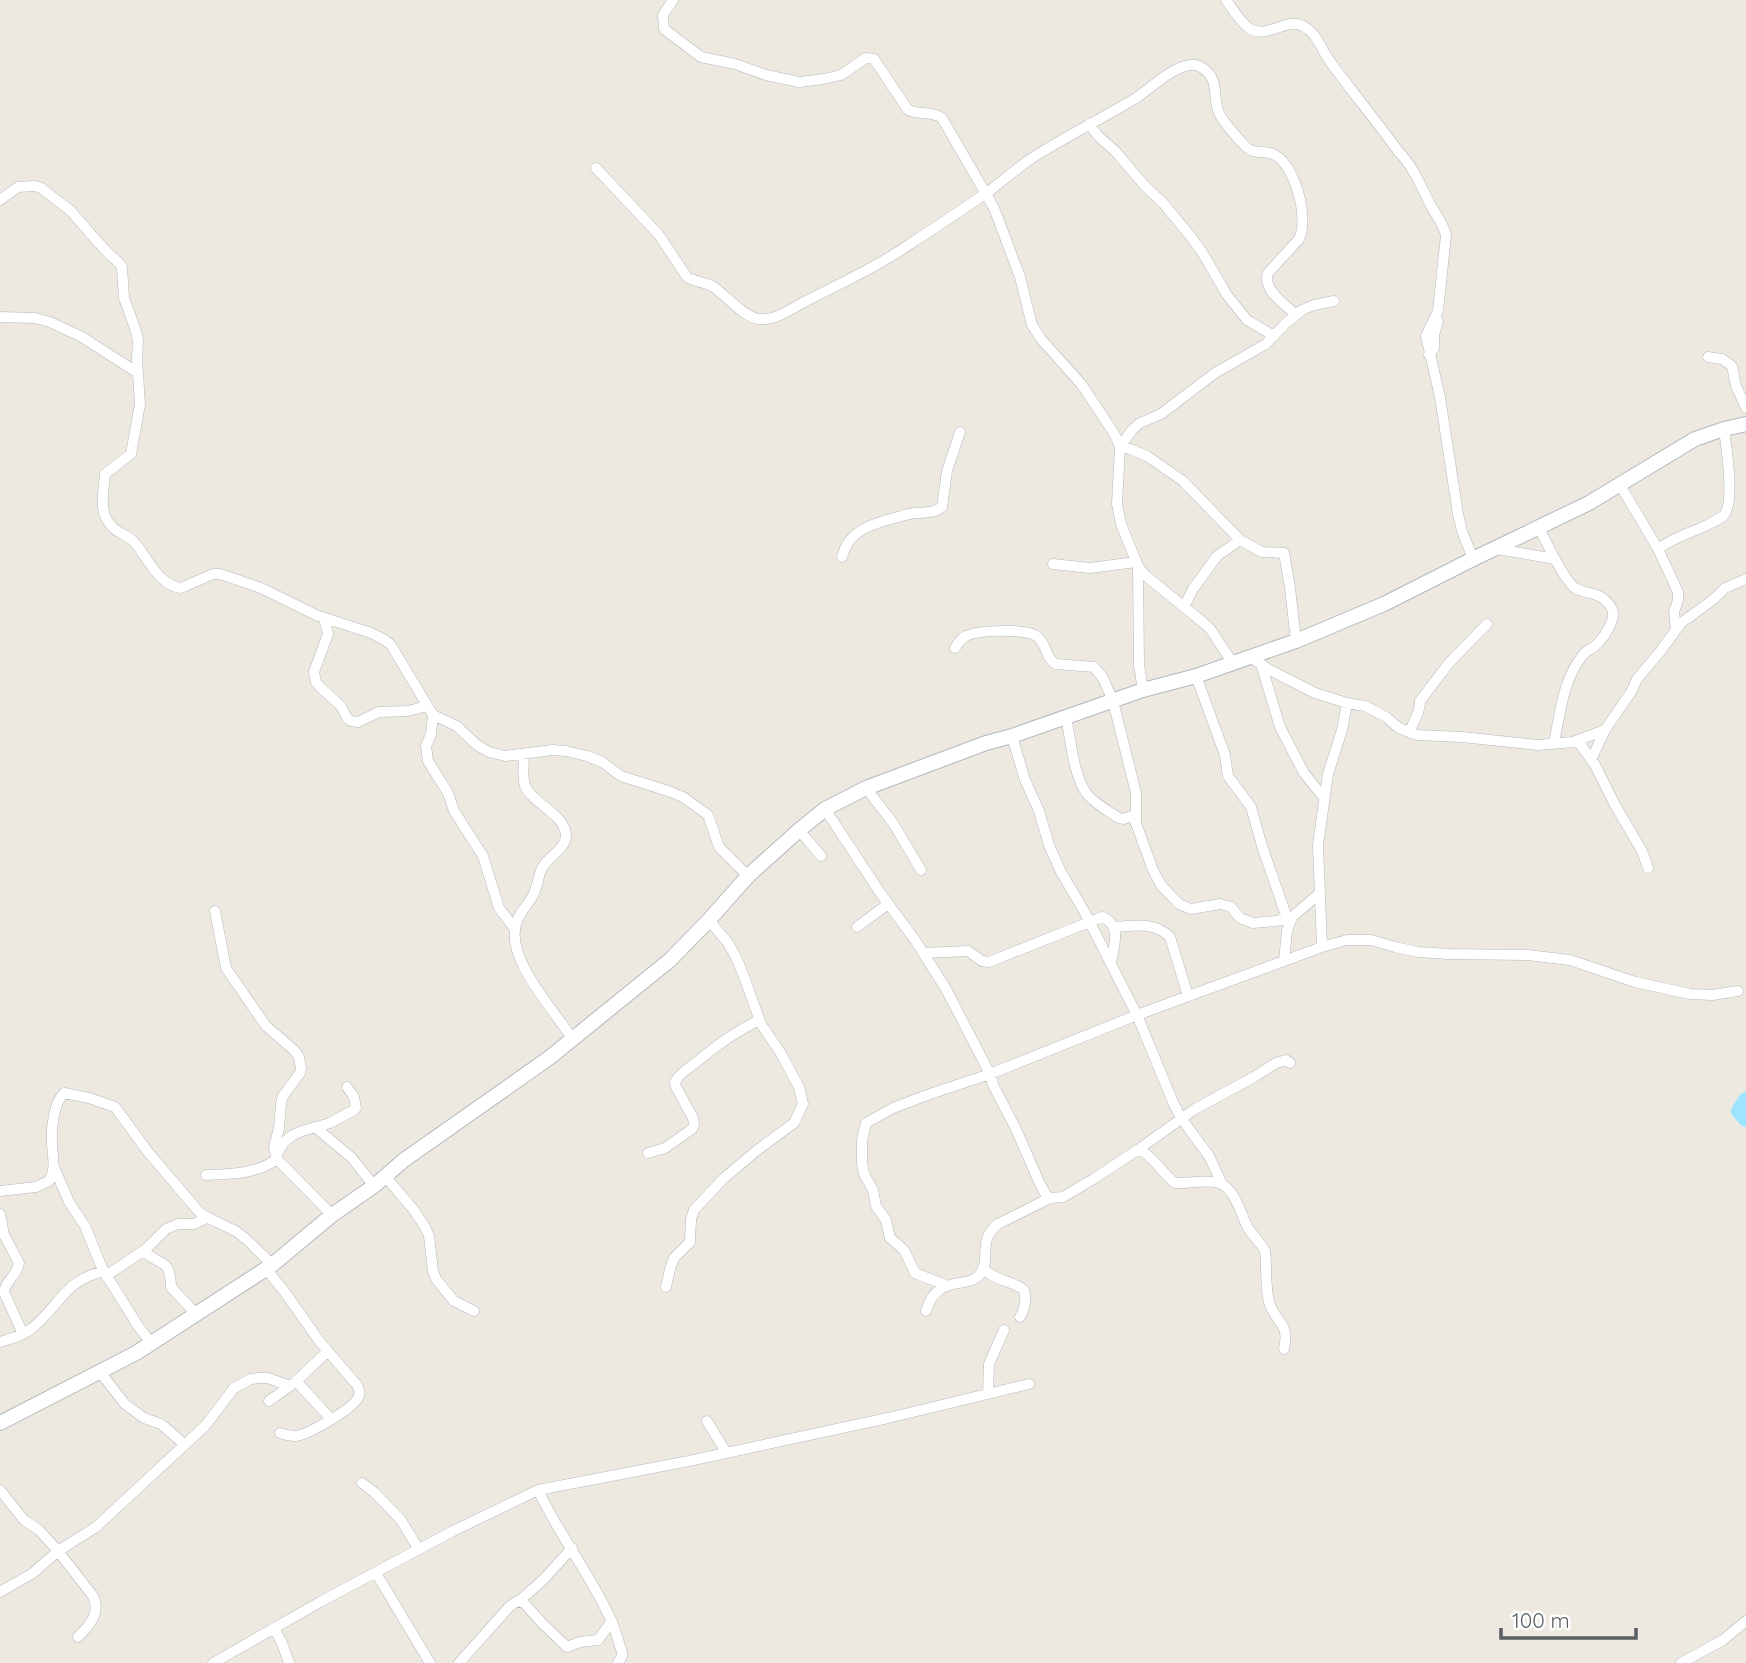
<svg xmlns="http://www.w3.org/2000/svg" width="1746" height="1663" viewBox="0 0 1746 1663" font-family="Quicksand,sans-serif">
<rect width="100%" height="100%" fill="#eee9e0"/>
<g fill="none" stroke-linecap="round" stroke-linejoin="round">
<path stroke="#9fe4ff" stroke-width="16" d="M1746,1100L1739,1111L1746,1119"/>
<defs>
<path id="street" d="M673,0L663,15L664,29L701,57L735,64L766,75L799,82L824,79L841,75L866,58L874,59L908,110C919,115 932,111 942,118L994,208L1020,277L1032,325L1041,339L1082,385L1115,435L1120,447L1117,504L1121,524L1138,566L1146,576L1205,624L1211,630L1232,662
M1226,0C1232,8 1242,24 1250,29C1269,39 1286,17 1303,26C1316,32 1321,48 1329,60C1351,91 1376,120 1398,151C1413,166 1421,186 1430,204C1436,215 1443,223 1446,235L1438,311L1426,336L1440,397L1458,514L1462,531L1473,559
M1089,124L1099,137L1115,151L1145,186L1163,203L1191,237L1202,252L1227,295L1247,320L1274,336
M596,168L659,235L687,277C695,282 704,282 712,286C726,295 743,317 759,319C776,321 794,307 808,300C842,283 878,266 910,244C935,228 960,211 985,194C1003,181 1020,165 1040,153C1071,134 1104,117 1136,98C1151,88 1172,67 1190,65C1196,64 1200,66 1204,69C1220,81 1212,97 1219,113C1222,120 1246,150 1253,151C1263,153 1270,151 1278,157C1296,170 1309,219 1299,239L1268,273C1262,290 1285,304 1296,315
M0,200L18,187L35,186L41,188L71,211L95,239L109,254L119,263L122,267L124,298L135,328L138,340L137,359L140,404L131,454L105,474C104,487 100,506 106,518C115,535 125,532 135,543C148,558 159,586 181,588L213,574H220L261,588L316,615L371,633L385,640L391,645L433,715L457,726L477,745L489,752L505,756L553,750L566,751L587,756L602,762L621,776L671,792L683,797L708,815L719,847L748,876
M0,317L35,318L50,322L82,337L138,373
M1429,355L1434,348V335L1438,321
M1708,357L1722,359L1732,366L1736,386L1746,408
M1122,446L1147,456L1183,481L1240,540L1262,552L1284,553L1290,588L1296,641
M1120,447L1132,430L1140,423L1161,414L1215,373L1266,344L1286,323L1302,310L1314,305L1334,301
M1620,485L1658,549L1678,592V600L1674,612L1676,629
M1539,528C1545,540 1565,582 1575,588C1590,596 1601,590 1612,609C1617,619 1603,639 1595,646C1590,650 1585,651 1582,656C1563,680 1560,714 1554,743
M1497,549L1555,559
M1658,549C1672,538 1687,534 1703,527C1709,524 1718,520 1723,516C1736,504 1726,447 1724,429
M842,557C848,533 866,526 887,520C897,518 905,514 915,513C925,512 933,514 942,507L947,471L960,432
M1053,564L1090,568L1136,562
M1138,567L1139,665L1143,690
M1184,607L1193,589L1217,556L1240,540
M324,618L328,634L314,672L316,682L321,688L341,706L347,718L351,721L358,722L379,712L408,711L427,706
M955,648C958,643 961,638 966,636C978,630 1029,628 1038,637C1047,645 1045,658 1056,664L1094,667L1103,678L1113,701L1136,793V821
M1249,656L1268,669L1315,693L1347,703L1365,706L1386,717L1399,728L1417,735L1462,737L1538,745L1573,742L1580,744L1595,765L1615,805L1642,851L1648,868
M1261,664L1280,727L1304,773L1324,798
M1196,676L1225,755L1228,776L1251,807L1262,846L1287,918
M433,715L431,734L426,746L428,761L448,793L454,811L483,856L499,908L515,929
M1066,717C1071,740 1073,775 1087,794C1095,804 1108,811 1119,818L1123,819L1132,816L1134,818L1153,870L1161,885L1179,904L1191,909L1220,904L1228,906L1231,907L1240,918L1253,923L1276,921L1292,917
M1410,733C1412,722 1421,712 1420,701L1449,663L1487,624
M1012,736L1025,780L1039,811L1049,845L1061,872L1084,911L1137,1015L1173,1102L1181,1118L1209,1156L1222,1184
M1573,742L1605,730
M524,754C524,764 522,776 525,786C532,803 564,814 566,834C567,849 548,856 542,868C538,876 538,885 534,893C530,903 521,910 517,921C503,956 553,1009 572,1038
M1591,760L1605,730L1631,692L1637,679L1659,653L1681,623L1714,599L1725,588L1746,579
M866,788L893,823L921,870
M825,809L881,894L915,940L946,989L990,1074L994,1087L1015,1127L1040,1184L1046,1195L1050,1198L1063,1197L1095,1178L1139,1149L1195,1109L1254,1077L1276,1063L1286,1060L1290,1063
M798,831L805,837L821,856
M215,911L226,968L266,1026L294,1050L299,1057L301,1069L300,1073L283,1096L281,1104L279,1128L274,1147L277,1159L332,1215
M857,927L888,904
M1114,927C1134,926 1154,921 1170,937L1188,996
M1322,947L1318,845L1328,774L1342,730L1347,703
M923,953L968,951L982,961L989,962L1102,917C1122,925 1114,946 1111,962
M1284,960L1287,931L1292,917L1320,893
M315,1127L352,1158L374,1186
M1139,1149C1156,1159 1160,1171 1175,1183C1189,1184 1205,1179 1219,1183C1235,1188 1241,1215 1248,1228C1253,1236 1260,1242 1265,1251C1267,1267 1265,1286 1269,1302C1276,1325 1290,1321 1284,1349
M648,1153L665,1148L692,1129L694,1125L693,1118L676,1087L675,1082C681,1071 690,1068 699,1060C718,1044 737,1031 759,1020
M276,1156L284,1142L293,1135L302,1131L330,1123L354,1110L356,1108L354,1097L347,1087
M54,1167L69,1202L85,1226L102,1268L138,1326L151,1343
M206,1175C231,1174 257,1174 277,1159
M385,1176L413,1209L425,1227L429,1236L433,1271L436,1279L454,1301L474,1311
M0,1191L36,1187L49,1181C57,1168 52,1156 52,1142C51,1128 54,1103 64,1093L89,1098L115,1107L148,1152L200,1213C212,1221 225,1225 237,1232C250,1241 261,1254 272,1265
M0,1214L4,1235L19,1263C17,1277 6,1279 4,1292L23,1334
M143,1251C161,1267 170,1257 171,1287L196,1314
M983,1267C992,1281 1012,1280 1024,1290C1027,1300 1025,1308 1020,1317
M266,1269L284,1291L320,1342L357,1385C359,1389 360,1391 359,1396C355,1408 309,1434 296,1436C290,1436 286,1435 280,1433
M106,1276L146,1249L166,1229L178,1224H194L207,1218
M948,1286L915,1273L904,1250L890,1238L886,1220L876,1206L873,1190L864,1174L862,1163V1140L866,1123L893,1108L930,1094L990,1074L1137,1015L1322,947L1347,940H1371L1395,947L1418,952L1449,954L1527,955L1570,960L1635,982L1690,994L1712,995L1738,991
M666,1287L670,1269L674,1258L690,1242L691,1219L694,1210L723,1179L756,1151L794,1123L803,1104L799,1087L780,1052L761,1024L743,974L736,957L728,943L709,920
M926,1311C937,1272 969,1291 981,1273C991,1258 977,1241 998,1224L1050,1198
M0,1342C10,1339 22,1336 31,1329C60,1306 63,1281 104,1271
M100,1372L125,1404L144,1418L161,1424L184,1444
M296,1381L331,1419
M988,1394L989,1364L1004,1330
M269,1401L294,1383L328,1351
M707,1421L726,1452
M362,1483L374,1492L401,1520L419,1550
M0,1490L24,1520L39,1530L58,1551L93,1596C101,1613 90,1625 78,1637
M538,1490C559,1535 591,1575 611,1620C616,1630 618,1641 622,1652V1656L618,1663
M376,1573L430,1663
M0,1592L33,1573L58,1551L96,1527L205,1426L234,1388L251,1379L259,1378H268L290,1386
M519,1601L543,1580L572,1548
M274,1628L282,1643L289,1663
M213,1663L320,1602L453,1531L538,1490L689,1461L888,1418L1029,1384
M459,1663L509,1607L517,1601L524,1603L543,1624L567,1647L580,1642L598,1640L612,1621
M1681,1663L1723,1640L1746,1621"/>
<path id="secondary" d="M0,1423L136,1353L272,1265L332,1215L374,1186L404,1160L549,1058L670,960L709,920L748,876L798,831L825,809L866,788L986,743L1012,736L1143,690L1196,676L1296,641L1384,604L1473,559L1589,503L1695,439L1724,429L1746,424"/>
</defs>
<use href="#street" stroke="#b3b8bd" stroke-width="11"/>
<use href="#secondary" stroke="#b2b8bd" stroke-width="16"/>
<use href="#street" stroke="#fff" stroke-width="10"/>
<use href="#secondary" stroke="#fff" stroke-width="14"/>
</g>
<path d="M1501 1628v10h135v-10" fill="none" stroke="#595f63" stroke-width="3.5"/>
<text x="1512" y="1628" font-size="21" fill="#595f63" stroke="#ffffff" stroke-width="5" paint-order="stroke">100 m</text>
</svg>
